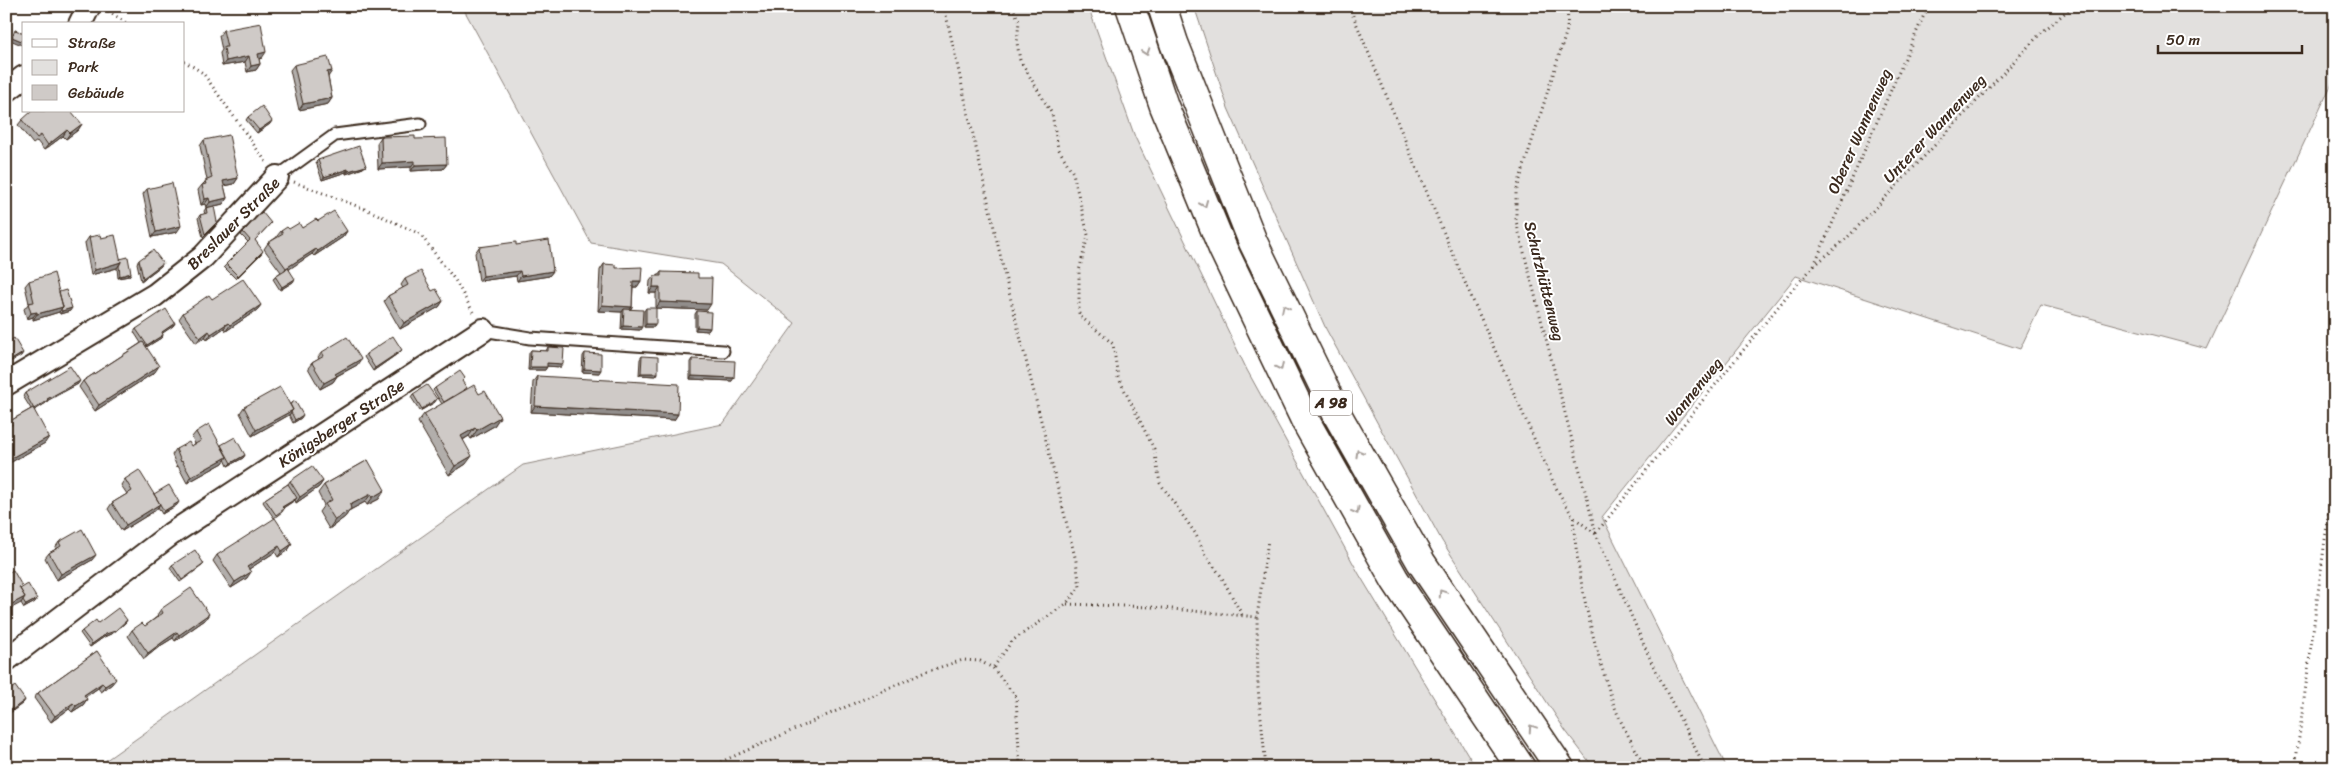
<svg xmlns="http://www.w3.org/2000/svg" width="2341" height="774" viewBox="0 0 2341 774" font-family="Sriracha,sans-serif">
<rect width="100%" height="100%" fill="#fff"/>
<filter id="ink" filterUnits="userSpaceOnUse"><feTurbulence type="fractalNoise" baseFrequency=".02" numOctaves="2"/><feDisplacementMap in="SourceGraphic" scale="10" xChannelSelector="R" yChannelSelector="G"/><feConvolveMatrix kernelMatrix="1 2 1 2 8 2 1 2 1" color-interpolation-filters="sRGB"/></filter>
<g filter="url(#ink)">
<path fill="#e2e0de" stroke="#8e857e" d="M462,6H1088L1135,137L1247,370L1359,574L1476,768H95L523,465L723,424L795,323L721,264L591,243Z
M1194,6H2335V77L2207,349L2041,305L2020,349L1796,276L1602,517L1727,768H1594L1565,730L1442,541L1326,329L1228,108Z"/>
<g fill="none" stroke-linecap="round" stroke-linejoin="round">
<defs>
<path id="lane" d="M277,177L335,135L420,124
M483,330L530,338L723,351"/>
<path id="street" d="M80,24L89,6
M6,91L24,77
M6,384L155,295L203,257L277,177
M6,660L171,534L483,330"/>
<path id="highway" d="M1130,6L1164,106L1223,249L1306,422L1395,580L1521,768
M1162,6L1174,43L1253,242L1338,416L1421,562L1560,768"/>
</defs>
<use href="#lane" stroke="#3b2a1e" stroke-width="15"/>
<use href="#street" stroke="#3b2a1e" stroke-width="26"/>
<use href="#highway" stroke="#3b2a1e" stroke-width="31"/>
<path stroke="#3b2a1e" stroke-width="3" stroke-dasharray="1 4" stroke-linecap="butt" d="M944,6L1004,272L1076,561L1080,587L1066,604L1012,641L993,668
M1012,6L1019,21L1017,43L1020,60L1052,114L1058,148L1073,173L1088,235L1079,271V315L1113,344L1118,377L1154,449L1160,483L1195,533L1206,556L1221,576L1242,615
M1349,6L1456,262L1555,486L1573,517L1596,534
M1568,6L1567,30L1516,192V221L1596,534L1651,661L1705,768
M108,11L128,24
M6,27L24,34
M184,61L203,73L266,162
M294,182L370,211L420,234L455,280L473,312
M1814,265L1928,6
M1573,518C1578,582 1593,644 1614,705C1621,724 1632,742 1641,760L1646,768
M1596,533L1790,292L1814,266L1847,238L2041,33L2073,6
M1067,604L1151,607L1257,617
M6,752L18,768
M707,768L925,672L963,660L980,661L993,668L1016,697L1020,768
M1266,768L1258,688L1257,617L1268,540
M1630,768L1641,760
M2295,768L2335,464"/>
<use href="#lane" stroke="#fff" stroke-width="11"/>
<use href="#street" stroke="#fff" stroke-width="22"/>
<use href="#highway" stroke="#fff" stroke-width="28"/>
</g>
<path fill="#b2aeab" stroke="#3b2a1e" d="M223,30L262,58L259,59L260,64L256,70L247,72L245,62L222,66L220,53L222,50L219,36Z
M294,65L328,77L332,98L328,104L299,110L290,70Z
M248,117L270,124L257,133L246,120Z
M22,120L82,124L78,130L66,139L63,136L44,150L37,141L33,144L18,125Z
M381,137L415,139L447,164L443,169L411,171V167L378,169L377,143Z
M204,140L238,178L234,184L224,186L227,198L223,204L206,208L205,204L201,205L198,190L202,185L207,180L200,146Z
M318,160L363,168L346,174V172L322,180L316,162Z
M147,189L177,232L152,237L143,194Z
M206,208L215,225L203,237L198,218L200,215L205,214L204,211Z
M318,221L347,231L343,237L314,256L312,254L289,269L293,282L280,290L273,279L275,276L281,272L264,249L268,243L277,237V236L281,231L302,228Z
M271,223L255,240L261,254L236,279L224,267L248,242L241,235L243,232Z
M89,237L101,238L120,259L131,273L129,276L118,278L117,268L91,275L85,243Z
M516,245L553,271L549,276L517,281L516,276L479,281L475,253L479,247Z
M139,260L161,266L141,281L137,263Z
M604,264L616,268L641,281L637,287H633L632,307L630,310L640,330L621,329L622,312L598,311L600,270Z
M661,272L698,278L707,310L656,308V293H649L650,281L654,276H658Z
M405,279L443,301L439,307L400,329L384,301L388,296L403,288L401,285Z
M29,281L59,292L70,311L60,314L59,312L33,320V317L27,319L24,309L29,303L25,286Z
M212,299L261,305L257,310L226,331L224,328L207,340L205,337L196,343L179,319L183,313Z
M646,308L654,327H644V311Z
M697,311L710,328L708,331L695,330V314Z
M175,323L173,326L162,333L163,335L161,338L146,347L155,372L95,411L79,387L83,381L141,343L134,332L136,329Z
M548,347L561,367L547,366L545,370H528L529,353L531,350L546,351Z
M402,350L400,352L373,371L364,357L366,354Z
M322,352L357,365L337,376L333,382L320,389L308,368L312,363L319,359L318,357Z
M585,353L599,373L582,372L583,356Z
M642,356L658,373L656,376L639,375L640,359Z
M692,359L732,381L690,379V362Z
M537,376L678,414L674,420L531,412L533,382Z
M462,382L465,390L479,394L500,417L494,426L471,439L469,436L463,440L466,464L449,475L418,422L424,414L442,404L433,390L435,388Z
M78,384L48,400L46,403L34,410L45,443L6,465V426L10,421L31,409L23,396L25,393Z
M413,394L435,402L420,411L411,397Z
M290,404L301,418L293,423L289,415L252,436L240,413L244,407Z
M196,432L220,445L245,455L243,458L228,466L225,459L223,463L187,483L178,466L177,467L172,455L176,449L191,446L195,444L192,437Z
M368,460L379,499L367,505L365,502L350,510L345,517L329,529L319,512L324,505L318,493L324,485Z
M125,479L154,494L177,505L162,514L158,507L156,510L122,531L108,509L112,503L127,494L121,485Z
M290,481H323L319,487L296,503L295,500L283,508L284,509L282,512L274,518L263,502L265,499L288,484Z
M59,542L92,560L57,580L45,558L49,553L56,549L55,548Z
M292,544L288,550L278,557L275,552L249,569L247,578L231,588L213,561L217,555Z
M204,564L202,566L180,582L170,568L172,565Z
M20,588L35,602L24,608L21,603Z
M161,609L205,620L175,641L173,638L160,646L144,659L128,636L132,630L145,626L158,616L157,615Z
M127,620L125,623L113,633L104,637L90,647L80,633L82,631L98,623Z
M97,651L112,684L101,692L98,688L85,697L87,699L83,705L72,712L69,709L51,722L34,698L38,693Z
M6,693L25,700L23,703L10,713L6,708Z"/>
<path fill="#918d8b" stroke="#3b2a1e" d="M12,37L24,42V46L10,40Z
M266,52L262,58L254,60L258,54Z
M249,56L245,62L222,66L226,61Z
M260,64L256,70L247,72L251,66Z
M332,71L328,77L327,72Z
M332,98L328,104L299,110L303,104Z
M272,121L270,124L257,133L259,130Z
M82,124L78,130L66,139L70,133Z
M67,130L63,136L44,150L48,145Z
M415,161L411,167L378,169L382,163Z
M447,164L443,169L411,171L415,165Z
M366,166L363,168L346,174L348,171Z
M348,169L346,172L322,180L324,177Z
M238,178L234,184L219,187L223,181Z
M209,198L205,204L201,205L205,199Z
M227,198L223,204L206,208L210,202Z
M181,226L177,232L152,237L156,232Z
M347,231L343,237L314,256L318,251Z
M316,249L312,254L282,274L286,268Z
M263,251L261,254L236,279L238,276Z
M121,262L117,268L91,275L95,270Z
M163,263L161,266L141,281L143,278Z
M520,271L516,276L479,281L483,276Z
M553,271L549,276L517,281L521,276Z
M131,273L129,276L118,278L120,276Z
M295,279L293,282L280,290L282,287Z
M633,281H641L637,287H629Z
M653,287H660L656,293H649Z
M443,301L439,307L400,329L404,323Z
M660,302L711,304L707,310L656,308Z
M261,305L257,310L226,331L230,325Z
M602,305L632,307L628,312L624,309L622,312L598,311Z
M63,307L59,312L33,320L37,314Z
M72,308L70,311L60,314L62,311Z
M37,312L33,317L27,319L31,313Z
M175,323L173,326L160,335L162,332Z
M228,323L224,328L207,340L211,334Z
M646,324H656L654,327H644Z
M623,326L642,327L640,330L621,329Z
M697,327L710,328L708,331L695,330Z
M209,331L205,337L196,343L200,338Z
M163,335L161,338L145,348L147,345Z
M402,350L400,352L373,371L375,368Z
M23,353L21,356L6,364L8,362Z
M361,359L357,365L331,379L335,374Z
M547,363L563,364L561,367L545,366Z
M159,366L155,372L95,411L99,405Z
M530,367H547L545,370H528Z
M584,369L601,370L599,373L582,372Z
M641,373H658L656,376L639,375Z
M337,376L333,382L320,389L324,383Z
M692,376L734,378L732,381L690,379Z
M80,381L78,384L45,402L47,399Z
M437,399L435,402L420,411L422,409Z
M48,400L46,403L32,412L34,409Z
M535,406L678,414L674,420L531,412Z
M293,410L289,415L252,436L256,430Z
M303,415L301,418L293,423L295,420Z
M500,417L494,426L471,439L477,430Z
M475,428L469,436L455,444L461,436Z
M49,437L45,443L6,465V461Z
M245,455L243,458L228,466L231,463Z
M472,456L466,464L449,475L455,466Z
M227,457L223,463L187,483L191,477Z
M323,481L319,487L296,503L300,497Z
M385,490L379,499L367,505L373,497Z
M371,494L365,502L350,510L345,517L329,529L335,520L350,505Z
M297,498L295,500L280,510L282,507Z
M179,502L177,505L162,514L164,511Z
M160,504L156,510L122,531L126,525Z
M292,544L288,550L278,557L282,551Z
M279,546L275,552L243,573L247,567Z
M96,555L92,560L57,580L61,574Z
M251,572L247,578L231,588L235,582Z
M25,597L21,603L6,611V607Z
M37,599L35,602L24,608L26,605Z
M209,614L205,620L175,641L179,635Z
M127,620L125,623L113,633L104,637L90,647L92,644L106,634Z
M177,632L173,638L160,646L144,659L148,653L164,641Z
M116,679L112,684L101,692L105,686Z
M102,683L98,688L80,701L84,695Z
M87,699L83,705L72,712L76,706Z
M25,700L23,703L10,713L12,710Z
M73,703L69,709L51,722L55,716Z"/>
<path fill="#cfcac7" stroke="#3b2a1e" d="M261,23L266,52L258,54L260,64L251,66L249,56L226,61L224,47H227L223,30Z
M15,30L24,33V42L12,37Z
M328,57L332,71L327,72L332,98L303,104L294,65Z
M262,106L272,121L259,130L248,117Z
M32,111H71L82,124L70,133L67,130L48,145L41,135L37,138L22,120Z
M229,135L238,178L223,181L227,198L210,202L209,198L205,199L202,185L206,184L205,181L212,178L204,140Z
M415,136V139L446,138L447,164L415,165V161L382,163L381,137Z
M359,146L366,166L348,171V169L324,177L318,160Z
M6,160L9,165L6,166Z
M172,183L181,226L156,232L147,189Z
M214,206L217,222L205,234L200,215L207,213L206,208Z
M334,211L347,231L318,251L316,249L286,268L268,243L283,234L281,231L287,227L289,229L299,223L302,228L316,219L318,221Z
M262,212L271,223L255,240L263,251L238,276L226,264L250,240L243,232Z
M100,235L101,238L115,235L121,262L95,270L89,237Z
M549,240L553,271L521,276L520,271L483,276L479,247L516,242V245Z
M153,250L163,263L143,278L139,260Z
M128,257L131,273L120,276L119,266L121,262L120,259Z
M604,264L616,265V268L642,267L641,281H633L632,307L602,305Z
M288,268L295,279L282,287L275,276Z
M421,271L432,291L436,289L443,301L404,323L388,296L408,285L405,279Z
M661,272L698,273V278H712L711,304L660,302V287H653L654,276H661Z
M54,273L63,307L37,314V312L31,313L28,303L34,302L29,281Z
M243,279L261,305L230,325L228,323L211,334L209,331L200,338L183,313L209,295L212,299Z
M66,290L72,308L62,311L61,309L63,307L59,292Z
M646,308H656V324H646Z
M166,309L175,323L162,332L163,335L147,345L136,329Z
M624,309L643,310L642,327L623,326Z
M697,311L711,312L710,328L697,327Z
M393,336L402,350L375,368L366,354Z
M347,337L361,359L335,374L337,376L324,383L312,363L324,356L322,352Z
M14,338L23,353L8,362L6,359V343Z
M143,342L159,366L99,405L83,381Z
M548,347L564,348L563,364L547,363V367H530L531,350L548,351Z
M585,353L601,354V370L584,369Z
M642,356L658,357V373H641Z
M692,359L735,361L734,378L692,376Z
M70,366L80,381L47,399L48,400L34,409L25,393Z
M460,371L465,378L462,381L467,388L444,402L435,388Z
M537,376L679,384L678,414L535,406Z
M427,385L437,399L422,409L413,394Z
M474,385L479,394L485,391L500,417L477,430L475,428L461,436L472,456L455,466L424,414Z
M280,387L293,410L256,430L244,407Z
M295,401L303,415L295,420L291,412L293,410L290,404Z
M33,408L49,437L6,461V428L12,425L10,421Z
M209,424L227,457L191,477L182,461L181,462L176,449L189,442L191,446L201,441L196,432Z
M235,437L245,455L231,463L221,445Z
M368,460L385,490L373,497L371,494L350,505L351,509L335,520L325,504L332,500L324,485Z
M312,466L323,481L300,497L290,481Z
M139,470L160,504L126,525L112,503L132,491L125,479Z
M288,484L297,498L282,507L284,509L276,515L265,499Z
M169,485L179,502L164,511L154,494Z
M275,518L292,544L282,551L279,546L261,558L247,567L251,572L235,582L217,555Z
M82,529L96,555L61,574L49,553L61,546L59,542Z
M195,550L204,564L182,580L172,565Z
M13,570L22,586L19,587L25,597L6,607V574Z
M28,584L37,599L26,605L23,600L25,597L20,589Z
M191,588L209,614L179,635L177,632L164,641L148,653L132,630L142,623L145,626L163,613L161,609Z
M118,608L127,620L115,631L106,634L92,644L82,631L96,620L98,623Z
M97,651L116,679L105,686L102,683L84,695L87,699L76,706L73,703L55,716L38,693Z
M15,686L25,700L12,710L6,703V693Z"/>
<defs><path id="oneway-chevron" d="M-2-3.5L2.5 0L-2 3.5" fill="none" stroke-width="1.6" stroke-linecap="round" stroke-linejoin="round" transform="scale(1.25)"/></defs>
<g stroke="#a79f9a">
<use href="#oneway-chevron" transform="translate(1146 52) rotate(71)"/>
<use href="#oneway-chevron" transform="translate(1204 204) rotate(68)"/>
<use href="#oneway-chevron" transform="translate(1285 308) rotate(-116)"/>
<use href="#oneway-chevron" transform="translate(1280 367) rotate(64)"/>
<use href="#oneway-chevron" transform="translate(1359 453) rotate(-120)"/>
<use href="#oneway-chevron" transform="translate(1356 511) rotate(61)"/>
<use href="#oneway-chevron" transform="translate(1442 593) rotate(-124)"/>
<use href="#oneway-chevron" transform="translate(1532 728) rotate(-124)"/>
</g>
</g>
<g text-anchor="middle" stroke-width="4" stroke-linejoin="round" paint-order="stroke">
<rect fill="#fff" stroke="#766a62" stroke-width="1" x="1310" y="390.5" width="42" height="25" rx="4"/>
<g font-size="15" font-weight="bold" fill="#3b2a1e">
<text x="1331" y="408">A 98</text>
</g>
<g font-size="16" fill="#3b2a1e" stroke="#fff">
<text transform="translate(1934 128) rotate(-47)" y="6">Unterer Wannenweg</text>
<text transform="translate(1859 131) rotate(-66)" y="6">Oberer Wannenweg</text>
<text transform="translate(233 223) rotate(-45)" y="6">Breslauer Straße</text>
<text transform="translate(1545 281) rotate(76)" y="6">Schutzhüttenweg</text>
<text transform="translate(1693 391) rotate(-51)" y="6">Wannenweg</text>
<text transform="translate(341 423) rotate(-33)" y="6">Königsberger Straße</text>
</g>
</g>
<rect width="2341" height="774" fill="none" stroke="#fff" stroke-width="25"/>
<rect x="12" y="12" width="2316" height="749" fill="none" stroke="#3b2a1e" stroke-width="2" filter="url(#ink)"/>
<rect x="22" y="22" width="162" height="90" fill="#ffffff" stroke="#b1aaa5"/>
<rect x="32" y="39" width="25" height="8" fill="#ffffff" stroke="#b1aaa5"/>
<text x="68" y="48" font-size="15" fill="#3b2a1e">Straße</text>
<rect x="32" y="60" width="25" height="15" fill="#e2e0de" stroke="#b1aaa5"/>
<text x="68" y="72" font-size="15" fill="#3b2a1e">Park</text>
<rect x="32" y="85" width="25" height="15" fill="#cfcac7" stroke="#b1aaa5"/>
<text x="68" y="98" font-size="15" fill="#3b2a1e">Gebäude</text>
<path d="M2158 45v8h144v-8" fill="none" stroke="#3b2a1e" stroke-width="2.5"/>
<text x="2166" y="45" font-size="15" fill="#3b2a1e" stroke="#ffffff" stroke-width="4" paint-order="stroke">50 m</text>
</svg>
